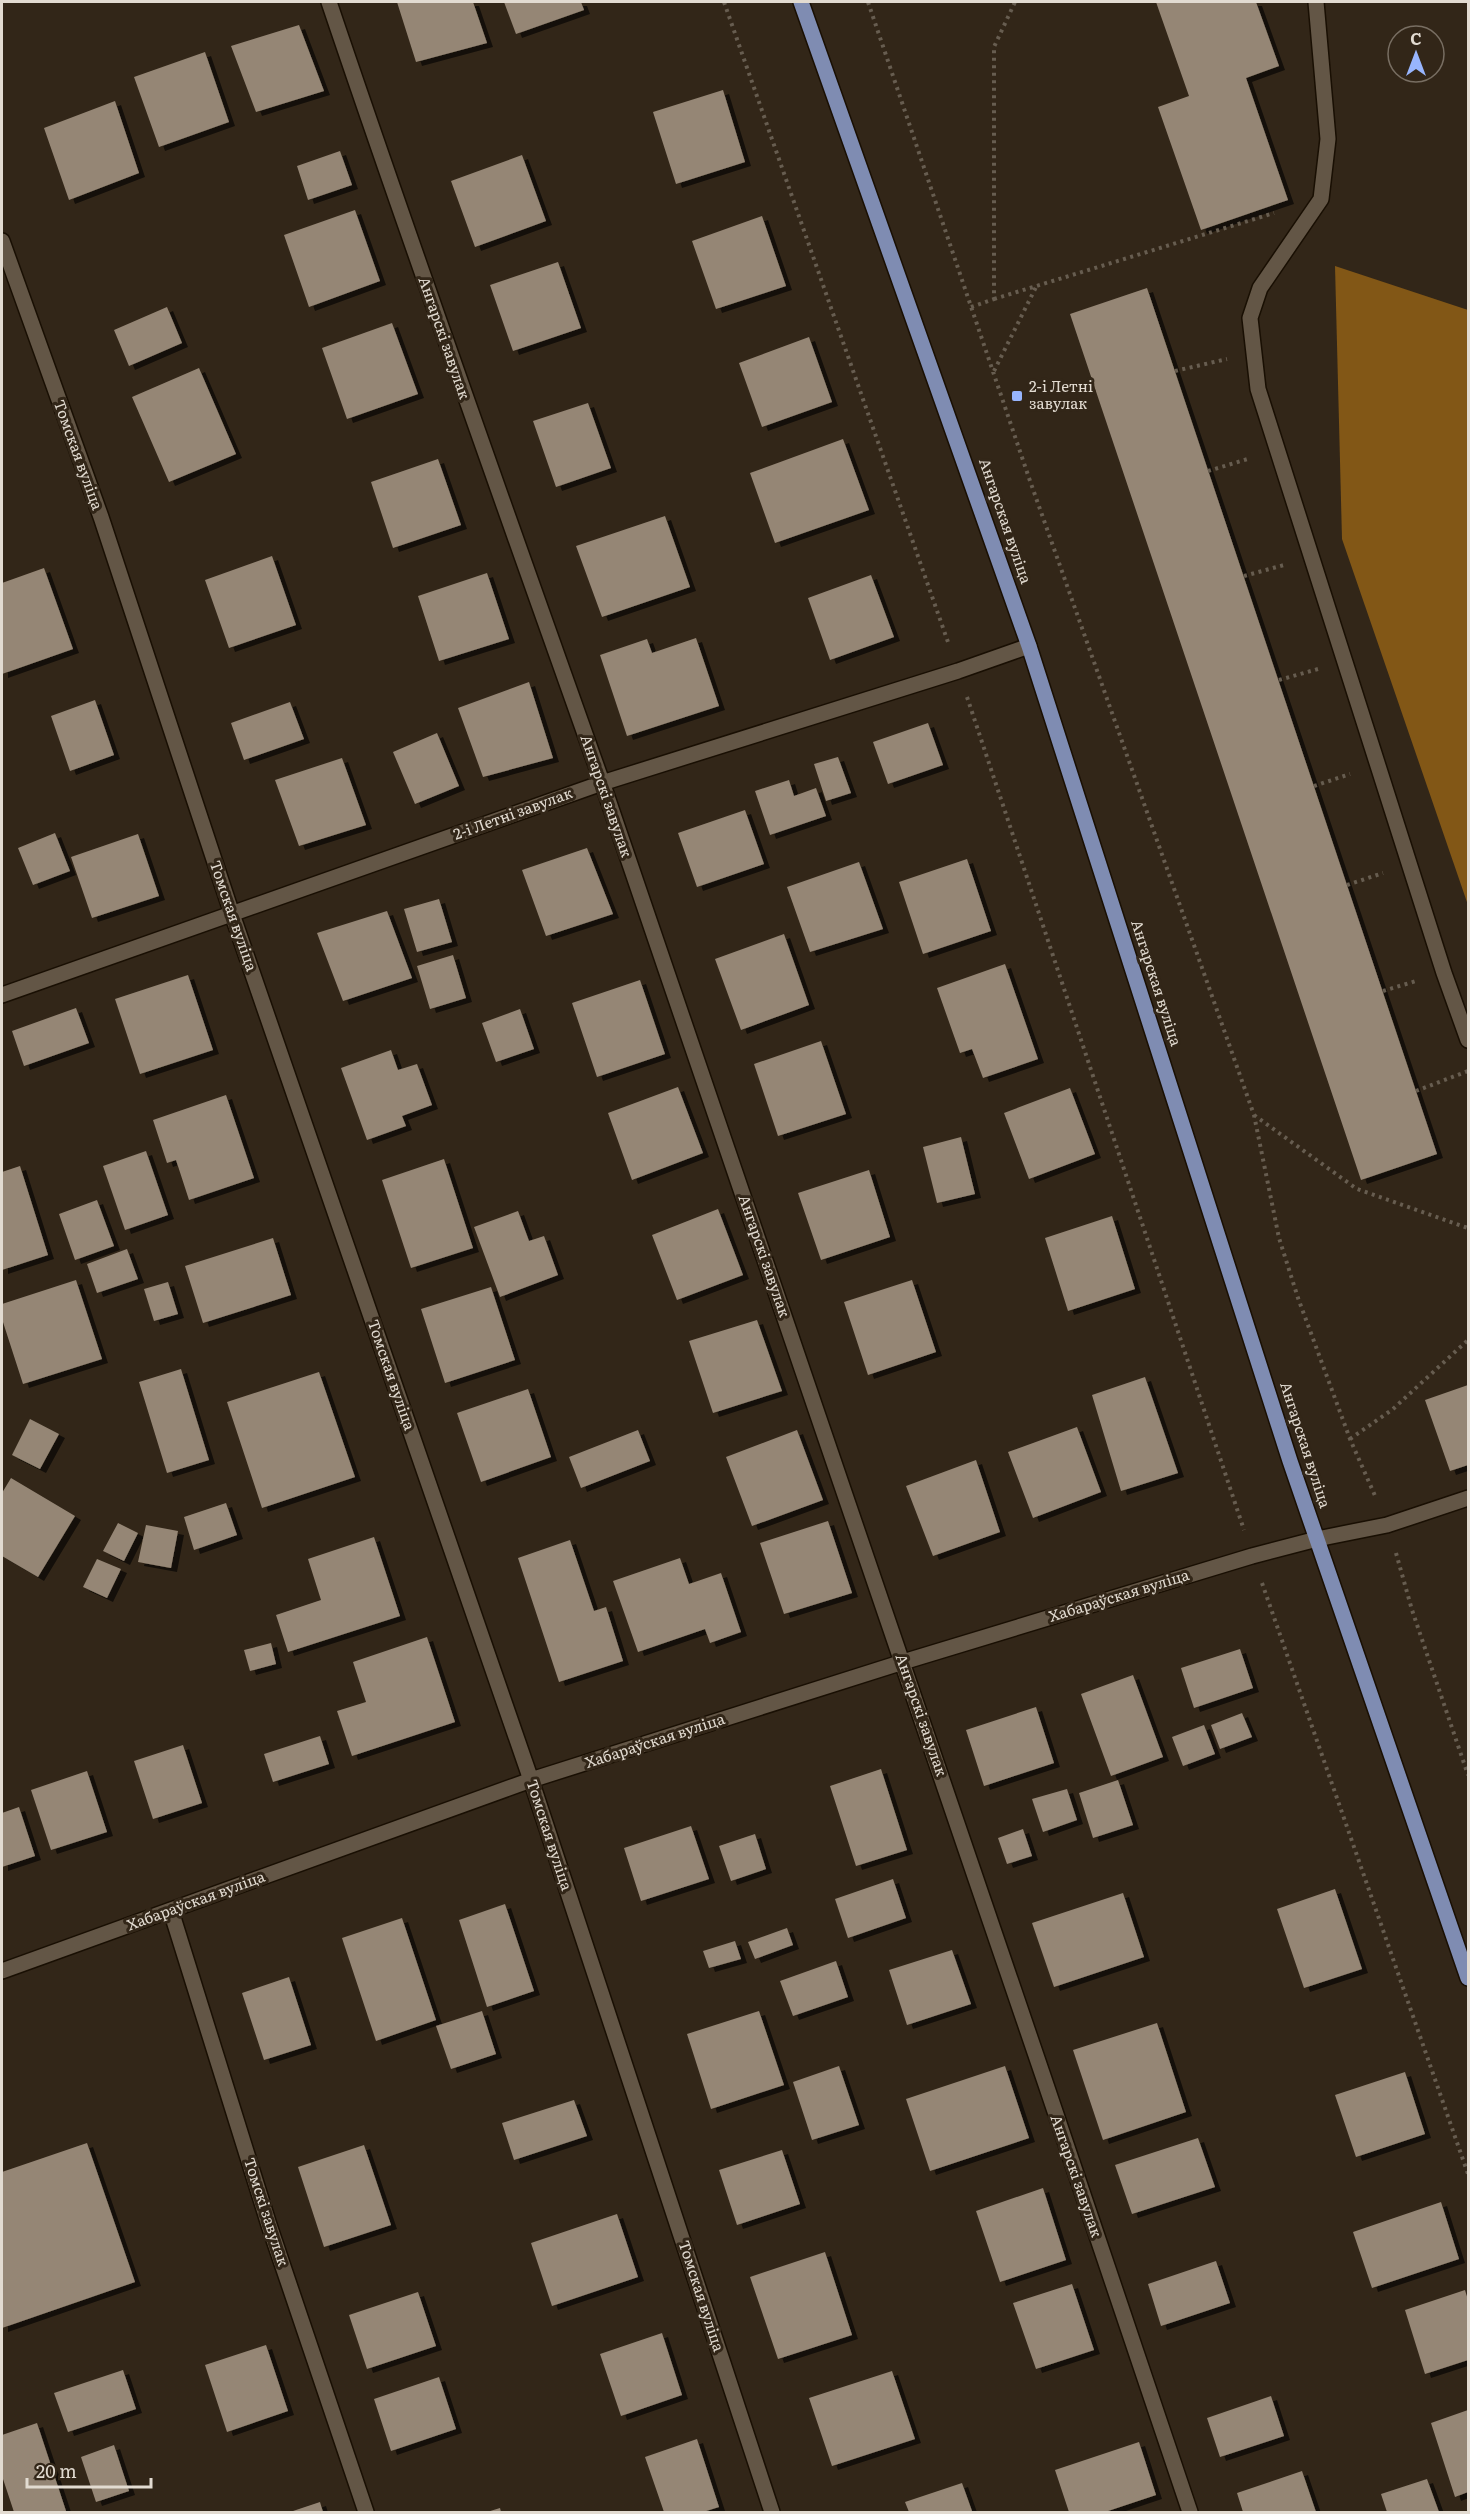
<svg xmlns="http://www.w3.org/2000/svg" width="1470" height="2514" viewBox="0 0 1470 2514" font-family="Literata,serif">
<defs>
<filter id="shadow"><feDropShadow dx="6" dy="4" stdDeviation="0" flood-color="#0009"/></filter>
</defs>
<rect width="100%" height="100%" fill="#322618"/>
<path fill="#825716" d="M1335,266L1468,310V905L1342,539Z"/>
<path fill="#958675" filter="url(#shadow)" d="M397,2H473L487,43L416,62Z
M504,2H581L584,10L516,34Z
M1156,2H1256L1279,66L1246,78L1288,200L1201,230L1158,107L1189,96Z
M299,25L324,91L256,112L231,46Z
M205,52L229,122L159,147L134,77Z
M723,90L745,162L676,184L653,112Z
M115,101L139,173L69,200L44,128Z
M340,151L352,185L308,200L297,166Z
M522,155L546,221L475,247L451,181Z
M355,210L380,281L309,307L284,235Z
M762,216L786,286L716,309L692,241Z
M558,262L581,328L513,351L490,285Z
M1147,288L1437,1154L1361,1180L1070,314Z
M167,307L182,343L129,366L114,330Z
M392,323L418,394L347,419L322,348Z
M809,337L832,402L762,427L739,363Z
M199,368L236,454L169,482L132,397Z
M588,403L611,468L556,487L533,421Z
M843,439L869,510L775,543L750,473Z
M438,459L461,525L393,548L371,482Z
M665,516L690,587L602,617L576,546Z
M272,556L296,625L229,648L205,580Z
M44,568L73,649L2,674V583Z
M487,573L509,639L439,661L418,596Z
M871,575L894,637L830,660L808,598Z
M696,638L719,706L627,736L600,655L647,639L652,653Z
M529,682L553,758L483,777L458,708Z
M95,700L114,755L70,771L51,716Z
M290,702L304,739L244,760L231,723Z
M928,723L943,765L888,784L873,742Z
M437,733L459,786L415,804L393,752Z
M838,757L851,793L826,801L814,764Z
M342,758L366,825L299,846L275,780Z
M789,780L794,796L816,788L826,816L770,835L755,791Z
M745,810L764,864L697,887L678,833Z
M55,833L70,871L33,885L18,848Z
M138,834L159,896L92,918L71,857Z
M587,848L613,914L546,936L522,870Z
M967,859L991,931L923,954L899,882Z
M859,862L883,929L810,952L787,887Z
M439,899L452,942L417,952L404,909Z
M387,911L412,978L343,1001L317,933Z
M784,934L809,1005L741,1030L715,959Z
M453,955L466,998L430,1009L417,966Z
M1005,964L1038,1059L983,1078L972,1049L960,1053L937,988Z
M188,975L213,1050L140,1074L115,999Z
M640,980L665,1054L597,1077L572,1003Z
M76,1008L89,1043L24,1066L12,1031Z
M520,1009L534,1049L496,1062L482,1023Z
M821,1041L846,1114L778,1136L754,1064Z
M391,1050L398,1070L417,1064L432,1105L402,1116L406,1126L367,1140L341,1068Z
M678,1087L703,1153L632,1180L608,1113Z
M1070,1088L1095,1154L1029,1179L1004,1113Z
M226,1095L254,1178L189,1200L176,1160L167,1163L153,1120Z
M961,1137L975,1194L937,1203L923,1147Z
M146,1151L168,1215L125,1230L103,1166Z
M444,1159L473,1248L411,1268L382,1180Z
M20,1166L48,1255L2,1270V1172Z
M869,1170L890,1237L821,1260L798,1193Z
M97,1200L114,1246L75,1260L59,1214Z
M718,1209L743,1275L677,1300L652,1235Z
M518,1211L529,1241L544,1236L558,1275L500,1297L474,1227Z
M1112,1216L1135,1289L1068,1311L1045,1238Z
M273,1238L291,1295L203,1323L185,1266Z
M127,1249L138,1279L97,1293L87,1264Z
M76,1280L102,1359L23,1384L2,1319V1304Z
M912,1280L936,1352L868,1375L844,1302Z
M168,1282L178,1314L154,1321L144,1289Z
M491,1287L515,1360L445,1383L421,1309Z
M757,1320L782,1391L713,1413L689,1341Z
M181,1369L209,1460L167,1473L139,1382Z
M319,1372L355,1477L262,1508L227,1402Z
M1145,1377L1178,1473L1121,1491L1092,1395Z
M1468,1385V1465L1450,1471L1425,1400Z
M528,1389L551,1457L481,1482L457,1413Z
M30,1419L59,1434L40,1469L12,1455Z
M1077,1427L1101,1492L1033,1518L1008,1452Z
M638,1430L650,1461L581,1488L569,1457Z
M797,1430L823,1500L752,1526L726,1457Z
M976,1460L1000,1532L933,1556L906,1486Z
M11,1478L75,1516L38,1577L2,1556V1493Z
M226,1503L237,1535L194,1550L184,1517Z
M828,1521L852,1593L784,1614L760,1543Z
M118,1523L138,1533L124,1561L103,1551Z
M146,1525L178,1531L171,1568L138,1562Z
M374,1537L400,1616L288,1652L276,1615L321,1600L308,1559Z
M570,1540L594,1611L606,1607L623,1661L559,1682L518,1558Z
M680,1558L689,1584L721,1573L741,1632L710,1643L705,1629L638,1652L613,1581Z
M97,1559L121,1569L107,1598L83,1587Z
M427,1637L455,1722L352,1756L337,1711L366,1702L353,1662Z
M271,1643L276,1664L250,1671L244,1650Z
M1240,1649L1253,1688L1194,1708L1181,1668Z
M1133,1675L1163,1757L1111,1776L1081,1694Z
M1036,1707L1054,1763L984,1786L966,1730Z
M1242,1713L1252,1737L1220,1749L1211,1725Z
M1204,1725L1215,1754L1183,1766L1172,1737Z
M320,1736L329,1764L273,1782L264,1754Z
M183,1745L202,1803L153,1819L134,1761Z
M881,1769L907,1850L856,1866L830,1786Z
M87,1771L107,1832L51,1850L31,1790Z
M1118,1780L1133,1825L1093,1838L1079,1793Z
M1067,1789L1077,1820L1043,1832L1032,1799Z
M19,1807L35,1856L2,1867V1813Z
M691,1826L709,1879L641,1901L624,1848Z
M1023,1829L1032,1856L1007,1864L998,1838Z
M755,1834L766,1869L731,1881L719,1846Z
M893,1879L906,1918L848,1938L835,1899Z
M1335,1889L1362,1969L1304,1988L1277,1909Z
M1123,1893L1144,1957L1054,1987L1032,1923Z
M505,1904L534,1991L487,2007L459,1920Z
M402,1918L436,2020L376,2041L342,1938Z
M787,1928L793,1945L755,1959L748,1942Z
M735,1941L741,1959L709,1968L703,1951Z
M952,1950L971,2004L907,2025L889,1970Z
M836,1961L848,1997L793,2016L780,1981Z
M289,1977L311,2045L264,2060L242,1993Z
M482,2011L496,2054L451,2069L436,2026Z
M759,2011L784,2085L711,2109L687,2034Z
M1157,2023L1186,2112L1103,2140L1073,2050Z
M839,2066L859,2125L812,2140L793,2082Z
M1005,2066L1029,2138L930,2171L906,2099Z
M1405,2072L1425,2134L1356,2157L1335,2095Z
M574,2100L587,2136L514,2160L502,2123Z
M1198,2138L1215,2187L1132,2214L1115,2165Z
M87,2143L135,2282L2,2328V2172Z
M364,2145L391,2225L324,2247L298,2167Z
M782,2150L800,2204L737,2225L719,2170Z
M1043,2188L1066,2260L1000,2282L976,2211Z
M1441,2202L1459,2259L1372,2288L1353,2232Z
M617,2214L638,2277L552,2306L531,2243Z
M825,2252L852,2335L778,2359L750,2277Z
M1216,2261L1230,2303L1161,2326L1148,2284Z
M1072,2284L1094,2350L1036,2369L1013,2303Z
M1465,2290L1468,2300V2360L1425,2374L1405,2310Z
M418,2292L436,2346L367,2369L349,2315Z
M662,2333L682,2395L621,2416L600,2354Z
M266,2345L288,2411L227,2432L205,2365Z
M123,2370L136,2409L68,2432L54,2393Z
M892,2371L915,2439L832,2466L809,2398Z
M439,2377L456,2429L391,2451L374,2399Z
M1271,2396L1284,2436L1220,2457L1207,2418Z
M1468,2410V2492L1455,2497L1431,2423Z
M37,2423L66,2511L60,2512H14L2,2476V2435Z
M697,2439L719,2507L703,2512H664L645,2457Z
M1139,2442L1156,2495L1105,2512H1069L1055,2470Z
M114,2445L129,2491L96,2502L81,2457Z
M1302,2471L1316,2512H1243L1237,2493Z
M1427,2479L1439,2512H1387L1381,2494Z
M962,2483L972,2511L909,2512L905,2502Z
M320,2502L323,2512H290Z
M500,2508L501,2512H487Z"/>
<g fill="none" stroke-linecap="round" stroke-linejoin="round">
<defs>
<path id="minor" d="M329,2C417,263 510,522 602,782C803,1357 995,1935 1190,2512
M1316,2L1328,139L1321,199L1260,288L1250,318L1258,389L1444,973L1468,1040
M2,241L101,517L232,914L531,1780L772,2512
M2,995L602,783L958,671L1029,646
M171,1911L269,2225L366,2512
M2,1971L531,1780L903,1662L1252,1556L1317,1539L1387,1525L1468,1498"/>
<path id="major" d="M801,2L1029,646L1290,1461L1468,1978"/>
</defs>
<use href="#minor" stroke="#190f03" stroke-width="18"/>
<use href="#major" stroke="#190f03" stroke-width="18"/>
<path stroke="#675d50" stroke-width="4" stroke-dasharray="3 4.5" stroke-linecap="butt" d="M724,2L949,645
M868,2L1029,478L1254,1115L1279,1238L1298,1298L1350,1439L1376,1498
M994,299L1274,213
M971,307L994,299V47L1015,2
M994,371L1036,287
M1175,371L1227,359
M1208,471L1251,458
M1244,576L1284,565
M1279,680L1318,669
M967,697L1244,1530
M1314,786L1350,774
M1347,885L1383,873
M1383,991L1416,981
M1416,1091L1468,1071
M1254,1115L1357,1189L1468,1228
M1350,1439L1393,1409L1468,1340
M1396,1553L1412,1610L1468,1775
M1262,1583L1468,2174"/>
<use href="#minor" stroke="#635646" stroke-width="15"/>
<use href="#major" stroke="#7f8cb2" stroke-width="15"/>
</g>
<rect fill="#98b5fd" stroke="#322618" stroke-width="2" x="1011" y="390" width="12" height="12" rx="3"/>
<g text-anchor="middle" stroke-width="6" stroke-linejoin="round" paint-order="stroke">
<g font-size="15" fill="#e2dbd1" stroke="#322618">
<text transform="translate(444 338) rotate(71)" y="5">Ангарскі завулак</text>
<text transform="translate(78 455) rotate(70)" y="5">Томская вуліца</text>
<text transform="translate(1005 521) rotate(71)" y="5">Ангарская вуліца</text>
<text transform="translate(606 796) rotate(71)" y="5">Ангарскі завулак</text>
<text transform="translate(513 814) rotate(-20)" y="5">2-і Летні завулак</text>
<text transform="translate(233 916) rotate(71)" y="5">Томская вуліца</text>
<text transform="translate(1156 983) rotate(72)" y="5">Ангарская вуліца</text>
<text transform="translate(764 1256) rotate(71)" y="5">Ангарскі завулак</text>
<text transform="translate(391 1375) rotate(71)" y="5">Томская вуліца</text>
<text transform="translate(1305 1445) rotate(72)" y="5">Ангарская вуліца</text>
<text transform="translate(1119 1596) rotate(-17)" y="5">Хабараўская вуліца</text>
<text transform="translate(921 1715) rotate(71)" y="5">Ангарскі завулак</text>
<text transform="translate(655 1741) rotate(-18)" y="5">Хабараўская вуліца</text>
<text transform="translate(549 1835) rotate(72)" y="5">Томская вуліца</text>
<text transform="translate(196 1901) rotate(-20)" y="5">Хабараўская вуліца</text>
<text transform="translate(1076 2176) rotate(71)" y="5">Ангарскі завулак</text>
<text transform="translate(266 2212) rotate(72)" y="5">Томскі завулак</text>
<text transform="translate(701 2296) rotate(72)" y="5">Томская вуліца</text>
</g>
<g font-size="15" fill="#e2dbd1" stroke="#322618" text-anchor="start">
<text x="1029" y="392">2-і Летні<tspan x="1029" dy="17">завулак</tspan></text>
</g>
</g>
<rect width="1470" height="2514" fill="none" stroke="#e2dbd1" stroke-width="6"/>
<g transform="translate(1416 54)"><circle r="28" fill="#322618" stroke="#786e62" stroke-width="1.5"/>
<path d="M0-4.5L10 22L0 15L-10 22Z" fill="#98b5fd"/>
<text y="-9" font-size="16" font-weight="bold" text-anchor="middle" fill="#e2dbd1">С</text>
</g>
<path d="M27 2478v9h124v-9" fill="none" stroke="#e2dbd1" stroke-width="3"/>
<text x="36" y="2478" font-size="18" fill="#e2dbd1" stroke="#322618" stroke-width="4.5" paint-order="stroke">20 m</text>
</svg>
